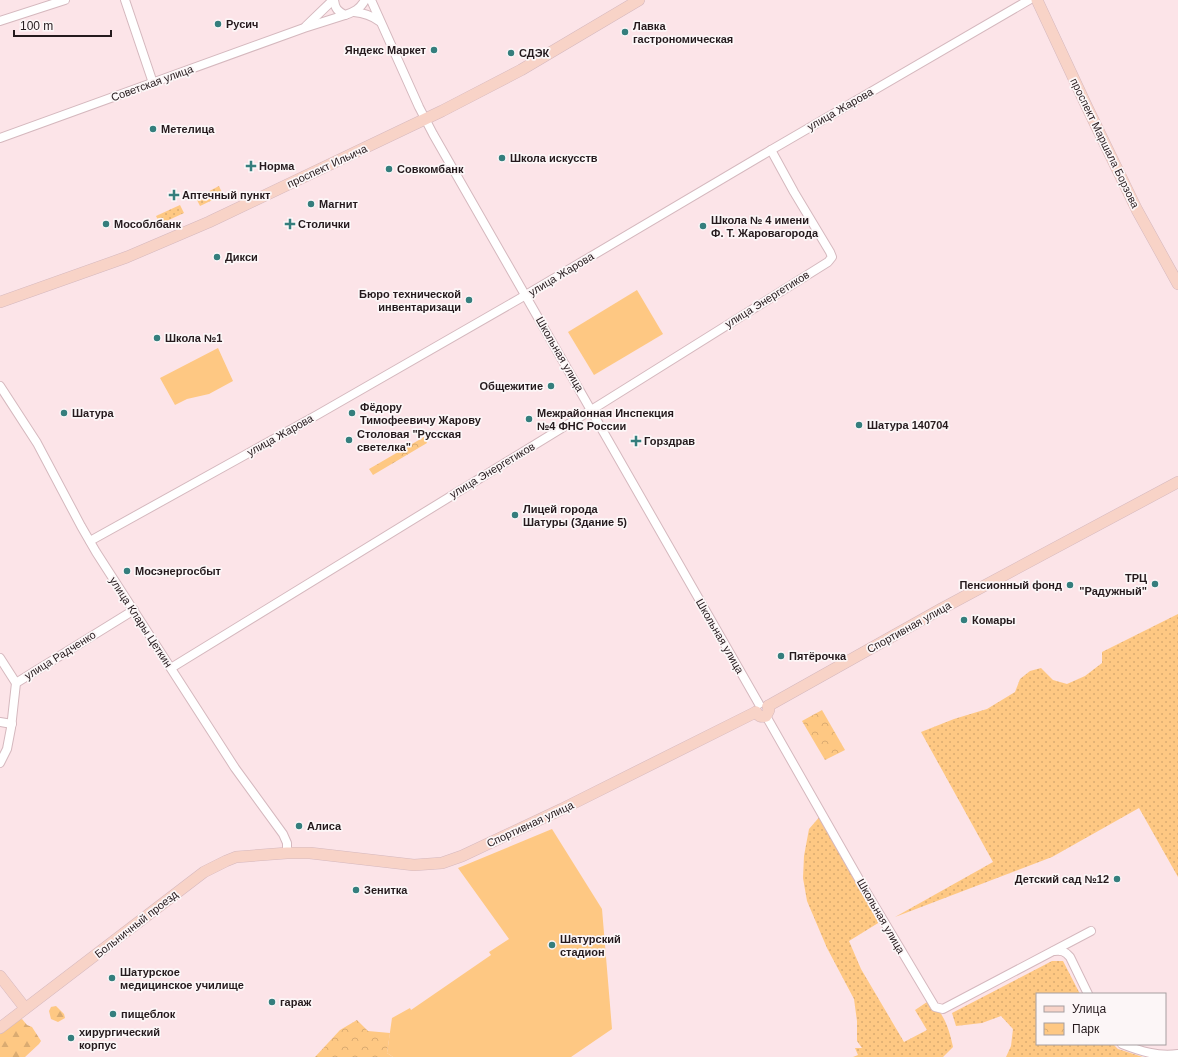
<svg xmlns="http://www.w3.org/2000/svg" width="1178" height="1057" font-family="Helvetica,sans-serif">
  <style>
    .grass { fill: url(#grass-dots) }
    .forest { fill: url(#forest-firs) }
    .park { fill: url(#park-crowns) }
    .pitch { fill: #fec883 }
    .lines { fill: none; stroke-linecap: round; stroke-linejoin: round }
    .street-casing { stroke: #d5b8be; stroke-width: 10 }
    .secondary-casing { stroke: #d5b8be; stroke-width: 12 }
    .street { stroke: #fff; stroke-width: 8 }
    .secondary { stroke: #f8d3c7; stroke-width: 11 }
    .poi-dot { fill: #357e7d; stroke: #fcf6f7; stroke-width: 1.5 }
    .labels { text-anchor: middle; stroke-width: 3.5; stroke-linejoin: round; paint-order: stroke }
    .poi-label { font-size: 11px; font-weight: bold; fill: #251a1d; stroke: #fcf6f7; text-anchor: start }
    .street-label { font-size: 11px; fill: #251a1d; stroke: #fcf6f7 }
  </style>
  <defs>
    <pattern id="grass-dots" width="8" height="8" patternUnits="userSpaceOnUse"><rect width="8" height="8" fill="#fec883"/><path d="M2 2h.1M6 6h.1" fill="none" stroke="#daab71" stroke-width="1.8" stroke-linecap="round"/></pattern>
    <pattern id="forest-firs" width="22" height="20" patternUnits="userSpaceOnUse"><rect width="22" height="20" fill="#fec883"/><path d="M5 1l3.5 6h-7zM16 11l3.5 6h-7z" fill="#daab71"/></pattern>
    <pattern id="park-crowns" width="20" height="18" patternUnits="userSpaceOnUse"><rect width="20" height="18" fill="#fec883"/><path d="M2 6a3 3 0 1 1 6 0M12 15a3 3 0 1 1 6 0" fill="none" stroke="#daab71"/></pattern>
  </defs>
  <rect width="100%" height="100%" fill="#fce4e8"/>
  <!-- grass -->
  <g class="grass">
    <polygon points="219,186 223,195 200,206 196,198"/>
    <polygon points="180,205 184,213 160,224 156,216"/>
    <polygon points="1178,614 1178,877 1139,808 1052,857 895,917 993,862 921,732 954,719 987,709 1015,692 1020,679 1030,671 1041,668 1053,680 1067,684 1085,676 1102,663 1102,652"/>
    <path d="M822,814l61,106 -34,21 12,28 43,73 23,-12 -12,-20 15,-10c14,14 19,28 23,47l-10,10h-90l5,-2 -3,-7h7l-5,-7v-20l-3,-22 -27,-51 -20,-47 -4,-23 1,-22 5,-27z"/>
    <polygon points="1052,961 1063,961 1080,994 1037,994 1037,1044 1113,1044 1118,1049 1143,1057 1006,1057 1011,1046 1013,1029 1001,1016 982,1023 956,1026 952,1013"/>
  </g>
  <!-- forest -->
  <g class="forest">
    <polygon points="56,1006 64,1014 65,1018 58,1022 51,1019 49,1011 51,1007"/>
    <polygon points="22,1019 27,1025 32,1027 41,1041 39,1044 25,1057 0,1057 0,1034 18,1020"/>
  </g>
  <!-- park -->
  <g class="park">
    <polygon points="424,437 427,443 373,475 369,469"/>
    <polygon points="822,710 845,750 825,760 802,721"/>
    <polygon points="357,1020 368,1031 390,1033 387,1053 393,1057 315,1057 340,1030"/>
  </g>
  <!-- pitch -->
  <g class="pitch">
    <polygon points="637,290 663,334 594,375 568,332"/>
    <polygon points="218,348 233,381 209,394 187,399 175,405 160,378"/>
    <polygon points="552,829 602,909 612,1029 571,1057 393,1057 387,1053 392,1018 410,1008 411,1010 491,955 489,952 509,939 458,868"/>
  </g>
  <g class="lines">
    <!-- street casing -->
    <g class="street-casing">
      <g id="street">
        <polyline points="125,0 153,83"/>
        <path d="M334,0c1,8 3,11 11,15 9,-3 15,-6 20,-15"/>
        <polyline points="371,0 419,107 433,134 759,704"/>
        <path d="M354,12c10,1 17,3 25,9"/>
        <polyline points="0,21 65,0"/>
        <polyline points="306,26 333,0"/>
        <polyline points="0,138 304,28 345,15"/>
        <polyline points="0,386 37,443 81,526 96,552 235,768 283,834 287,843 287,853"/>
        <polyline points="90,541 317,415 519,299 771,150 1029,0"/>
        <polyline points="0,658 16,683"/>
        <polyline points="171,668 601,404 828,262 832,257 830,252 794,192 771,150"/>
        <polyline points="766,716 864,888 935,1007 943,1009 1091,931"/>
        <polyline points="0,722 12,724"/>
        <polyline points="0,763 7,749 11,728 16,683 134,610"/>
        <path d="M1054,951c7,-1 11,0 16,6l18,37"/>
        <path d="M1122,1044c18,7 36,13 56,10"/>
      </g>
    </g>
    <!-- secondary casing -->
    <g class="secondary-casing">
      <g id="secondary">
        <polyline points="1037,0 1087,107 1137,210 1178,284"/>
        <polyline points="0,302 127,257 209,222 442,111 521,70 639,0"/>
        <polyline points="768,706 941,609 1178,482"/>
        <path d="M756,712c3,5 5,5 10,4l3,-6 -1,-4"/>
        <polyline points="0,976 25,1008"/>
        <polyline points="0,1028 204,872 226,861 236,857 287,853 310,853 414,865 442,863 462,856 562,809 756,712"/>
      </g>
    </g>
    <!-- street -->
    <use href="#street" class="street"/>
    <!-- secondary -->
    <use href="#secondary" class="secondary"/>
  </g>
  <!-- markers -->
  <g class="poi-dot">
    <circle cx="218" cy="24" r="4"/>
    <circle cx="625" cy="32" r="4"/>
    <circle cx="434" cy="50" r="4"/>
    <circle cx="511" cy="53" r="4"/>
    <circle cx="153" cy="129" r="4"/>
    <circle cx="502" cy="158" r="4"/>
    <path d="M249 160h4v4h4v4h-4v4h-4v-4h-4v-4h4z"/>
    <circle cx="389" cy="169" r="4"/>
    <path d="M172 189h4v4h4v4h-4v4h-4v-4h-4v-4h4z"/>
    <circle cx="311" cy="204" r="4"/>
    <circle cx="106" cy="224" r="4"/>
    <path d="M288 218h4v4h4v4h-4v4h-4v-4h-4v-4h4z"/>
    <circle cx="703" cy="226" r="4"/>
    <circle cx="217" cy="257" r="4"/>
    <circle cx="469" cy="300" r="4"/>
    <circle cx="157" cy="338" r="4"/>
    <circle cx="551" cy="386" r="4"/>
    <circle cx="64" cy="413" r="4"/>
    <circle cx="352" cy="413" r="4"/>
    <circle cx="529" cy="419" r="4"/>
    <circle cx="859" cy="425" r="4"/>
    <circle cx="349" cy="440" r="4"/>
    <path d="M634 435h4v4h4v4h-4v4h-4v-4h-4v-4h4z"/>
    <circle cx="515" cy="515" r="4"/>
    <circle cx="127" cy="571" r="4"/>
    <circle cx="1155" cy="584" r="4"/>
    <circle cx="1070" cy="585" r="4"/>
    <circle cx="964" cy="620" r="4"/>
    <circle cx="781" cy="656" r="4"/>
    <circle cx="299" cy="826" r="4"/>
    <circle cx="1117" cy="879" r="4"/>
    <circle cx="356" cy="890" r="4"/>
    <circle cx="552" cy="945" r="4"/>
    <circle cx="112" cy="978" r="4"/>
    <circle cx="272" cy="1002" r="4"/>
    <circle cx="113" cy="1014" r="4"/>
    <circle cx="71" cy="1038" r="4"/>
  </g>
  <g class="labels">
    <!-- poi labels -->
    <g class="poi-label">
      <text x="226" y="28">Русич</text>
      <text x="633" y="30">Лавка<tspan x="633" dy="13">гастрономическая</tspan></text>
      <text x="426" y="54" text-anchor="end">Яндекс Маркет</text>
      <text x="519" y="57">СДЭК</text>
      <text x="161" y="133">Метелица</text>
      <text x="510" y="162">Школа искусств</text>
      <text x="259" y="170">Норма</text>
      <text x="397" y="173">Совкомбанк</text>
      <text x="182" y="199">Аптечный пункт</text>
      <text x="319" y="208">Магнит</text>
      <text x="711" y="224">Школа № 4 имени<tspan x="711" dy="13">Ф. Т. Жаровагорода</tspan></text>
      <text x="114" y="228">Мособлбанк</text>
      <text x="298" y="228">Столички</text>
      <text x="225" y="261">Дикси</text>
      <text x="461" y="298" text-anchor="end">Бюро технической<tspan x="461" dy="13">инвентаризаци</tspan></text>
      <text x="165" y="342">Школа №1</text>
      <text x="543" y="390" text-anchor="end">Общежитие</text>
      <text x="360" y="411">Фёдору<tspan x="360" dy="13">Тимофеевичу Жарову</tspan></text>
      <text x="72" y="417">Шатура</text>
      <text x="537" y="417">Межрайонная Инспекция<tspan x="537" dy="13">№4 ФНС России</tspan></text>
      <text x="867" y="429">Шатура 140704</text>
      <text x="357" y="438">Столовая "Русская<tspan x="357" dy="13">светелка"</tspan></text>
      <text x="644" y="445">Горздрав</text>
      <text x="523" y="513">Лицей города<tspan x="523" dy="13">Шатуры (Здание 5)</tspan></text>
      <text x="135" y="575">Мосэнергосбыт</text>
      <text x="1147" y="582" text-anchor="end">ТРЦ<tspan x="1147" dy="13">"Радужный"</tspan></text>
      <text x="1062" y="589" text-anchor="end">Пенсионный фонд</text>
      <text x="972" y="624">Комары</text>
      <text x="789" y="660">Пятёрочка</text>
      <text x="307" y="830">Алиса</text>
      <text x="1109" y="883" text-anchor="end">Детский сад №12</text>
      <text x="364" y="894">Зенитка</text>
      <text x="560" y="943">Шатурский<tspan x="560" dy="13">стадион</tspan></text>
      <text x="120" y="976">Шатурское<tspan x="120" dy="13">медицинское училище</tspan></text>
      <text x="280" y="1006">гараж</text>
      <text x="121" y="1018">пищеблок</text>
      <text x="79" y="1036">хирургический<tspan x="79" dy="13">корпус</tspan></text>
    </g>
    <!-- street labels -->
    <g class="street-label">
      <text transform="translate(152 83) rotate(-20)" y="4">Советская улица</text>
      <text transform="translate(840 109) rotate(-30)" y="4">улица Жарова</text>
      <text transform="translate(1105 143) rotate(64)" y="4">проспект Маршала Борзова</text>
      <text transform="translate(327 166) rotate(-25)" y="4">проспект Ильича</text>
      <text transform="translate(561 274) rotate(-31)" y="4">улица Жарова</text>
      <text transform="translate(767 299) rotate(-32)" y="4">улица Энергетиков</text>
      <text transform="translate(560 354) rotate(60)" y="4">Школьная улица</text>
      <text transform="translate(280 435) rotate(-29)" y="4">улица Жарова</text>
      <text transform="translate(492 470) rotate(-31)" y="4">улица Энергетиков</text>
      <text transform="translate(141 622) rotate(57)" y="4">улица Клары Цеткин</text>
      <text transform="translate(909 627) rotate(-29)" y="4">Спортивная улица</text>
      <text transform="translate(720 636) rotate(60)" y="4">Школьная улица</text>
      <text transform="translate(60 655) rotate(-32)" y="4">улица Радченко</text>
      <text transform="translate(530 824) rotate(-25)" y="4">Спортивная улица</text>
      <text transform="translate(881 916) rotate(60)" y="4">Школьная улица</text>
      <text transform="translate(136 924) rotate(-38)" y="4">Больничный проезд</text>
    </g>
  </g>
  <!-- legend -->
  <rect x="1036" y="993" width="130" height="52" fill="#fcf6f7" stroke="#a69ea0"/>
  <rect x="1044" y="1006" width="20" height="6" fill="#f8d3c7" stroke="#a69ea0"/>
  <text x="1072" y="1013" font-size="12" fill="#251a1d">Улица</text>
  <rect x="1044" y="1023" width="20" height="12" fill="url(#park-crowns)" stroke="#a69ea0"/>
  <text x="1072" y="1033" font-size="12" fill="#251a1d">Парк</text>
  <!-- scale -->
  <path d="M14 30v6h97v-6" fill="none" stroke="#251a1d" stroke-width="2"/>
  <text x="20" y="30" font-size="12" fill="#251a1d" stroke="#fcf6f7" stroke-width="3" paint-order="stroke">100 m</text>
</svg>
